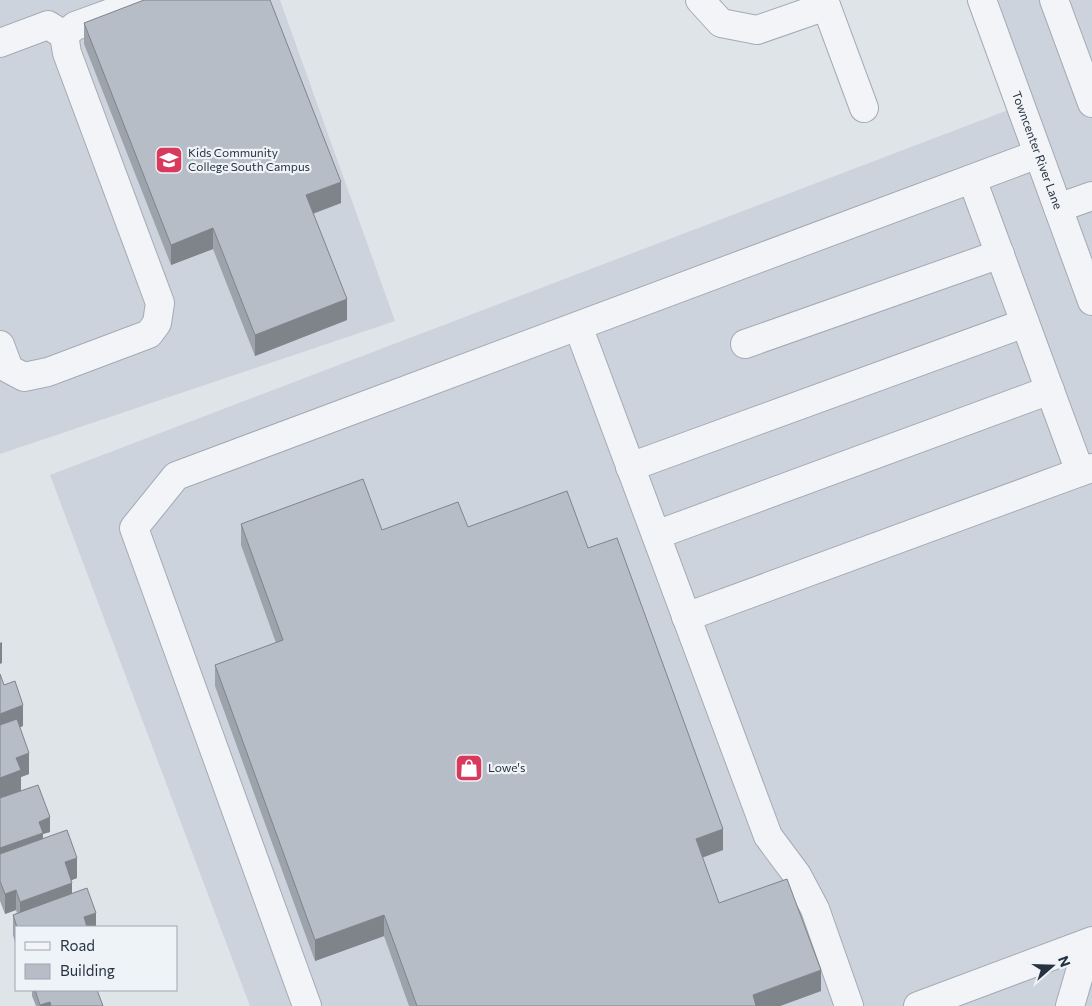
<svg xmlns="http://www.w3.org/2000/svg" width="1092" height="1006" font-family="Commissioner,sans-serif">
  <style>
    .built { fill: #cdd3dc }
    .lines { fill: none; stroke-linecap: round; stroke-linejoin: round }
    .minor-casing { stroke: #a4abb4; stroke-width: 30 }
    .minor { stroke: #f2f4f7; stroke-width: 28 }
    .wall { fill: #9da3ab }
    .shaded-wall { fill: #7f848b }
    .building { fill: #b6bdc7; stroke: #7f848b }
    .labels { text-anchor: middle; stroke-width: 4.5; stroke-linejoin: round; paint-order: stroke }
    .street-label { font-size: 12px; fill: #263242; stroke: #eef3f7 }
    .poi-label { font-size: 12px; fill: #263242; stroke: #eef3f7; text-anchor: start }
  </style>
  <rect width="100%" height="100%" fill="#dfe4e9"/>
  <!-- built -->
  <g class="built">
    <polygon points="0,0 280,0 395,321 0,454"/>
    <polygon points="998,0 1092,0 1092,1006 250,1006 50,475 1029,102"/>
  </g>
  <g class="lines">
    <!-- minor casing -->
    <g class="minor-casing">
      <g id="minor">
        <polyline points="700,0 721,23 757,30 826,6"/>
        <polyline points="824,0 864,108"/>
        <path id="s1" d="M982,0l110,301"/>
        <polyline points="1054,0 1092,103"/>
        <polyline points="0,43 48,25 64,35"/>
        <polyline points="972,179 1080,472 1092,468"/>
        <polyline points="1058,208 1092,196"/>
        <polyline points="578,326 768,836 797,875 815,909 849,1006"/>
        <polyline points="745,344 1000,254"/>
        <polyline points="0,345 9,369 24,377 48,372 149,334 157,323 160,303 67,53 64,35 75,26 146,0"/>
        <polyline points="630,467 1025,323"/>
        <polyline points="656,535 1050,390"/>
        <polyline points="686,617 1080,472"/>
        <polyline points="307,1006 134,528 176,476 1038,154"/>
        <polyline points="918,1006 1092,941"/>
        <polyline points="1070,1006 1084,958 1092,942"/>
      </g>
    </g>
    <!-- minor -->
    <use href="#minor" class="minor"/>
  </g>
  <!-- wall -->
  <g class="wall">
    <polygon points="84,23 341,203 313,214 347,320 255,356 213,249 171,265 84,44"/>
    <polygon points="241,524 382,530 468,527 588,548 723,850 702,857 719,903 821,991 780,1006 409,1006 384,936 315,961 215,686 215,665 276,643 241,545"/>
    <polygon points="0,674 4,685 23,726 20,727 29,774 21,777 21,791 50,832 43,834 43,838 77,878 71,880 72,894 96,927 16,927 16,946 13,935 13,915 17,913 16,910 5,914 0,901"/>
    <polygon points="32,990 97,990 103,1006 36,1006 32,996"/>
  </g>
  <!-- shaded-wall -->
  <g class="shaded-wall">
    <polygon points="341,182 341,203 306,216 306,195"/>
    <polygon points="213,228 213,249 171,265 171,245"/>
    <polygon points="347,299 347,320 255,356 255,335"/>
    <polygon points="2,642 2,663 0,664 0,643"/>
    <polygon points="23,705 23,726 0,735 0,714"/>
    <polygon points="29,753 29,774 21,777 21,791 0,799 0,778 16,758"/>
    <polygon points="50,817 50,832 43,834 43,848 0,862 0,848 39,822"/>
    <polygon points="723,829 723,850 696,860 696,839"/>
    <polygon points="77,858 77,878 65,883 65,862"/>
    <polygon points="72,883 72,904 20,923 20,902"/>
    <polygon points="16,890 16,910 5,914 5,894"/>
    <polygon points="96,913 96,927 84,927 84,917"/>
    <polygon points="384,915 384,936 315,961 315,940"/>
    <polygon points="821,970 821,991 780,1006 753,1006 753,995"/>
    <polygon points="50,1002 50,1006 40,1006 40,1005"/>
  </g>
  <!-- building -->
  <g class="building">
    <polygon points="144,0 270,0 341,182 306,195 347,299 255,335 213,228 171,245 84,23"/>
    <polygon points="363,479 382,530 458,502 468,527 567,491 588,548 617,538 723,829 696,839 719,903 787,879 821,970 753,995 756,1006 417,1006 384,915 315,940 215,665 283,640 241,524"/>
    <polygon points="0,674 4,685 15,681 23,705 0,714"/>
    <polygon points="17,719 29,753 16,758 21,770 0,778 0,725"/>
    <polygon points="38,785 50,817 39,822 43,833 0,848 0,798"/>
    <polygon points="67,830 77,858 65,862 72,883 20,902 16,890 5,894 0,881 0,854"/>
    <polygon points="87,888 96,913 84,917 87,927 17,927 13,915"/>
    <polygon points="35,990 97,990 103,1006 51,1006 50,1002 40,1005"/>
  </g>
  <!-- icons -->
  <defs>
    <g id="school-square" transform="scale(1.4375)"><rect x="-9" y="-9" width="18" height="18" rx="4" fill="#d9395d" stroke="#eef3f7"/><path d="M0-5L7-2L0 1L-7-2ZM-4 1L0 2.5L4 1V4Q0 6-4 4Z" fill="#fff"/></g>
    <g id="shop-square" transform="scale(1.4375)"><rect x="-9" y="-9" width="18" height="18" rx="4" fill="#d9395d" stroke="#eef3f7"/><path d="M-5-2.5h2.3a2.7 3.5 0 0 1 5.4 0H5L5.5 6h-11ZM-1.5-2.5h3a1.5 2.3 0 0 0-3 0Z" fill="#fff"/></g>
  </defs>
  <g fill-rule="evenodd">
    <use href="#school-square" x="169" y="160"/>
    <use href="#shop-square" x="469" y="768"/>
  </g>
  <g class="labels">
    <!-- street labels -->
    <g class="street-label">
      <text dy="4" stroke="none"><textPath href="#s1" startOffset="160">Towncenter River Lane</textPath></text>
    </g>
    <!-- poi labels -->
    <g class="poi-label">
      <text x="188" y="157">Kids Community<tspan x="188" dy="14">College South Campus</tspan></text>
      <text x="488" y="772">Lowe's</text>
    </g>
  </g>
  <!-- legend -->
  <rect x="15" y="926" width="162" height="65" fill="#eef3f7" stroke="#9ea6af"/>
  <rect x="25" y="942" width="25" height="8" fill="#f2f4f7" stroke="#9ea6af"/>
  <text x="60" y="951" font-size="15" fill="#263242">Road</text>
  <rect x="25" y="964" width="25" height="15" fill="#b6bdc7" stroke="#9ea6af"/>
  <text x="60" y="976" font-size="15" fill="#263242">Building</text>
  <!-- north arrow -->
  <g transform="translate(1052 966) rotate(70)" stroke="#eef3f7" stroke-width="4" paint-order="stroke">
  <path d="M0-4L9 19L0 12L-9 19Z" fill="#263242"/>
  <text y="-8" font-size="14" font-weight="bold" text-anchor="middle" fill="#263242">N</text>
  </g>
</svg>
